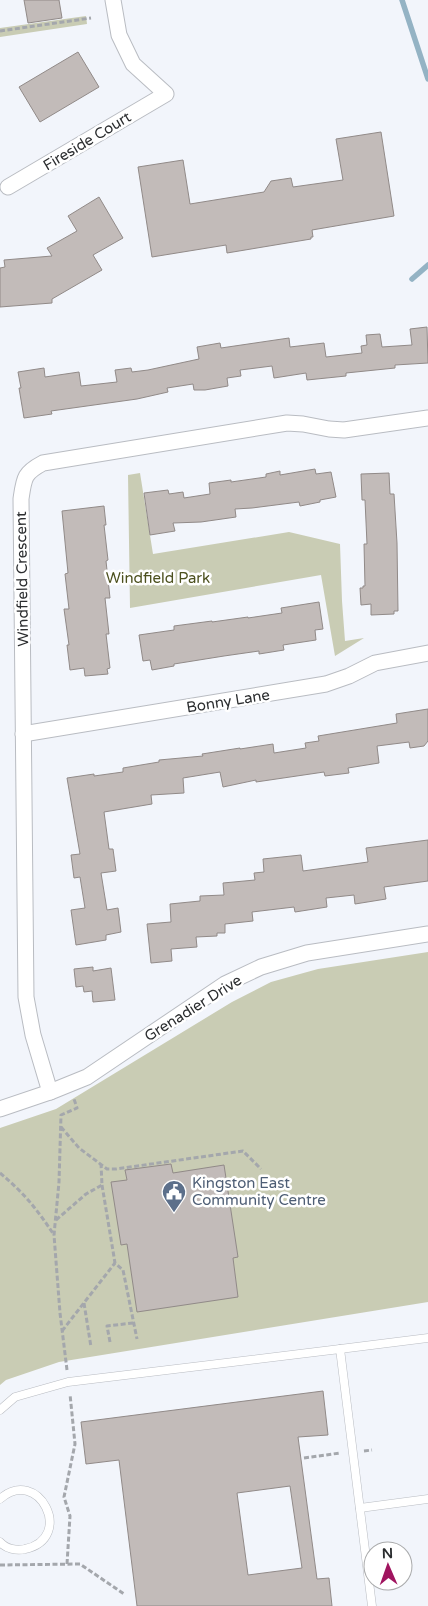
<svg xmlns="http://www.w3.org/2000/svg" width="428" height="1606" font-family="'Varela Round',sans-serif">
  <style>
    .green { fill: #c9ccb4 }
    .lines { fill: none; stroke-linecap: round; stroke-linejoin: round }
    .stream { stroke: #94b3c4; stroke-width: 5.5 }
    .building { fill: #c2bbb9; stroke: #918a88; fill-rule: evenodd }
    .lane-casing { stroke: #b9bcc2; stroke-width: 9 }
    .street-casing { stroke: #b9bcc2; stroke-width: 17 }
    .path { stroke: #a4a7ac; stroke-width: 3; stroke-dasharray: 5 2.5; stroke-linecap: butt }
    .lane { stroke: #fff; stroke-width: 8 }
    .street { stroke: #fff; stroke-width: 15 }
    .labels { text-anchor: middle; stroke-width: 5; stroke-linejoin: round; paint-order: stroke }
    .street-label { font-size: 15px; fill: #2b2d2f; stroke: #fff }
    .park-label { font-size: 15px; fill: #4c501e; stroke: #fff }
    .service-label { font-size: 15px; fill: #4e5e75; stroke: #fff; text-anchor: start }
  </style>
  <rect width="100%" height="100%" fill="#f2f5fb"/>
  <!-- green -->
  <g class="green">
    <polygon points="86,16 87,24 0,37 0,28"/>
    <polygon points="140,473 153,554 289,532 340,544 342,601 345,641 364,638 335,656 321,575 130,608 128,475"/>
    <polygon points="428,952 428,1302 59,1362 6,1380 0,1385 0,1128 56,1109 232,1002 271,982 318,969"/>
  </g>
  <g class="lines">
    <!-- stream -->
    <g class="stream">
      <polyline points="402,0 428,79"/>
      <polyline points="412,279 428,265"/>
    </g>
  </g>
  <!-- building -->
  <g class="building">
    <polygon points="24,0 59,0 62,18 28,23"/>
    <polygon points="78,52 99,87 40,122 19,87"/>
    <polygon points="381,132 394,216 312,230 313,237 311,237 311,239 227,253 226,245 152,257 138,167 183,160 190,204 264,192 271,181 291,178 293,187 343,180 336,139"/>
    <polygon points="99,197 123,238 93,255 102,270 52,299 52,303 0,307 0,268 5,267 4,260 52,256 47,248 77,231 68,216"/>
    <polygon points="427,327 428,363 395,365 395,368 346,373 346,376 307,380 306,373 274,378 272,366 240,370 241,376 227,378 228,386 205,390 194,390 193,384 167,388 168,392 137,399 51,411 52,414 24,418 19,388 21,388 18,372 44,368 45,377 79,372 81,386 117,382 115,370 131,368 132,372 148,370 199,359 197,347 220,343 221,348 289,338 290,347 324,343 326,357 362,353 361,346 367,345 366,335 380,334 382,347 412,345 410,329"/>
    <polygon points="315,469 316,474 331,472 336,497 320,500 320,502 300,506 299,502 252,508 235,509 236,517 201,522 173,523 175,531 150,535 144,493 168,490 169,494 183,492 184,498 210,494 209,483 231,480 231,482 266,477 266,474 280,471 280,475"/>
    <polygon points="389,473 390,494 394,494 397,543 398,611 394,611 394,614 371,615 371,604 361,605 360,588 363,588 363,586 365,586 364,544 367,544 365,500 362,500 361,474"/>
    <polygon points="104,506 106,525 104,525 108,560 106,561 110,598 105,598 109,634 106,634 110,668 107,669 108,674 85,676 84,668 70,670 67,645 69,645 64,609 69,609 65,574 68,573 62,511"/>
    <polygon points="319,602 323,629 315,630 316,640 283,645 284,650 259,654 259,651 224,656 174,664 174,666 152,670 150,660 143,661 139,635 174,630 174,626 212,621 212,622 248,617 248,618 282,613 281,608"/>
    <polygon points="428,709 428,741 424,746 410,748 409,742 377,746 379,763 348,768 349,773 325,776 324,772 256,782 256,780 223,787 220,772 183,778 184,793 151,795 152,804 104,812 109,849 113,849 116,871 101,873 107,910 118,908 121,932 106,935 106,940 76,945 71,910 85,908 80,877 74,878 71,855 80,854 67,778 94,774 94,776 123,772 123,768 159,762 159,760 203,756 202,754 240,748 240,749 273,744 274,753 306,748 305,743 319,741 318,736 397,723 396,714"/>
    <polygon points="428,840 428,881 384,887 386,899 355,904 354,895 326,898 327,907 295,912 294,907 252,912 253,921 225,924 225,933 217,933 217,936 196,937 197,947 171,949 172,961 151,963 147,924 171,922 170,904 200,901 200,896 224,895 223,883 255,880 254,873 264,872 263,859 301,855 303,871 368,862 366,848"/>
    <polygon points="93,967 93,971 111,968 115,1000 93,1002 92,991 84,992 83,986 76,987 74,969"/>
    <polygon points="171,1164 173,1173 224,1165 238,1257 233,1258 238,1297 137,1312 127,1244 121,1245 111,1182 127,1180 125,1170"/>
    <path d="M323,1391l5,44 -30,2 19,142 12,-1 3,28h-195l-18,-146 -33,4 -5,-42zM290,1486l12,82 -54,7 -11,-82z"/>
  </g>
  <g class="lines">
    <!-- lane casing -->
    <g class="lane-casing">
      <g id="lane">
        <polyline points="340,1349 428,1338"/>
        <polyline points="0,1410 15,1397 68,1382 340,1349 372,1606"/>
        <path d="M0,1499c38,-34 76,39 25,50 -8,2 -19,0 -25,-7"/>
        <polyline points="360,1508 428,1499"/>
      </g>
    </g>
    <!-- street casing -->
    <g class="street-casing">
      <g id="street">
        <polyline points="8,187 166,94 133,64 119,35 113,0"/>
        <polyline points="23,734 326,684 349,676 375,663 428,653"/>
        <path d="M50,1092l-17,-57 -7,-38 -5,-498c3,-21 3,-26 22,-36l244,-40 16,1 26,5 15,1 84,-12"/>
        <polyline points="0,1109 50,1092 87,1077 225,984 261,967 307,953 428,934"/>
      </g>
    </g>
    <!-- path -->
    <g class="path">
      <polyline points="0,31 91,18"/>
      <polyline points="61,1127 79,1148 107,1169 116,1169 243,1151 261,1169"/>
      <path d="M0,1173c24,20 37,36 54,62"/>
      <polyline points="102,1185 115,1263 123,1270 137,1339"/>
      <polyline points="56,1220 86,1194 102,1185 101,1164"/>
      <polyline points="84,1303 91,1347"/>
      <polyline points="62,1331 115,1263"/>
      <polyline points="110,1342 107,1326 133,1323"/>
      <polyline points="67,1370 60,1313 54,1235 59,1182 61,1115 77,1108 74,1099"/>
      <polyline points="364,1451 372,1450"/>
      <polyline points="304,1458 340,1453"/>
      <polyline points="67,1564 70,1516 64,1497 75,1444 70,1394"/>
      <polyline points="0,1565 80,1564 124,1594"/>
    </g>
    <!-- lane -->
    <use href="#lane" class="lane"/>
    <!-- street -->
    <use href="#street" class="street"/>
  </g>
  <!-- icons -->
  <defs>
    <g id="civic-pin" transform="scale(1.25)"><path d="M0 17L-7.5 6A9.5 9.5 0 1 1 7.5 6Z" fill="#5c6f8a" stroke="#fff"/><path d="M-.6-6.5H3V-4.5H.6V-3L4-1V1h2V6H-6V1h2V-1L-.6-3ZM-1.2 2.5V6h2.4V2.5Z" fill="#fff"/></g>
  </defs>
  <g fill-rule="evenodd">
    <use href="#civic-pin" x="174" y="1192"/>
  </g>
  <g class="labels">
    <!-- street labels -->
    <g class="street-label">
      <text transform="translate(87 141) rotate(-31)" y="5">Fireside Court</text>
      <text transform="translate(22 579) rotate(-91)" y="5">Windfield Crescent</text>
      <text transform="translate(228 701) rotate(-9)" y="5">Bonny Lane</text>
      <text transform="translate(193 1008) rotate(-32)" y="5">Grenadier Drive</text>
    </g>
    <!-- park labels -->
    <g class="park-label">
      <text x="158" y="583">Windfield Park</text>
    </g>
    <!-- service labels -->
    <g class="service-label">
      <text x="192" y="1188">Kingston East<tspan x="192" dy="17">Community Centre</tspan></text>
    </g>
  </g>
  <!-- north arrow -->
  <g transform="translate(388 1566) rotate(358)"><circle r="24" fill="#ffffff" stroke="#aaabac"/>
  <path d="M0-4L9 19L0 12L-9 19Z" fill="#a0145f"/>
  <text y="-8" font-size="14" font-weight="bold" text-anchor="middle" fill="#2b2d2f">N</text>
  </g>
</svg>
